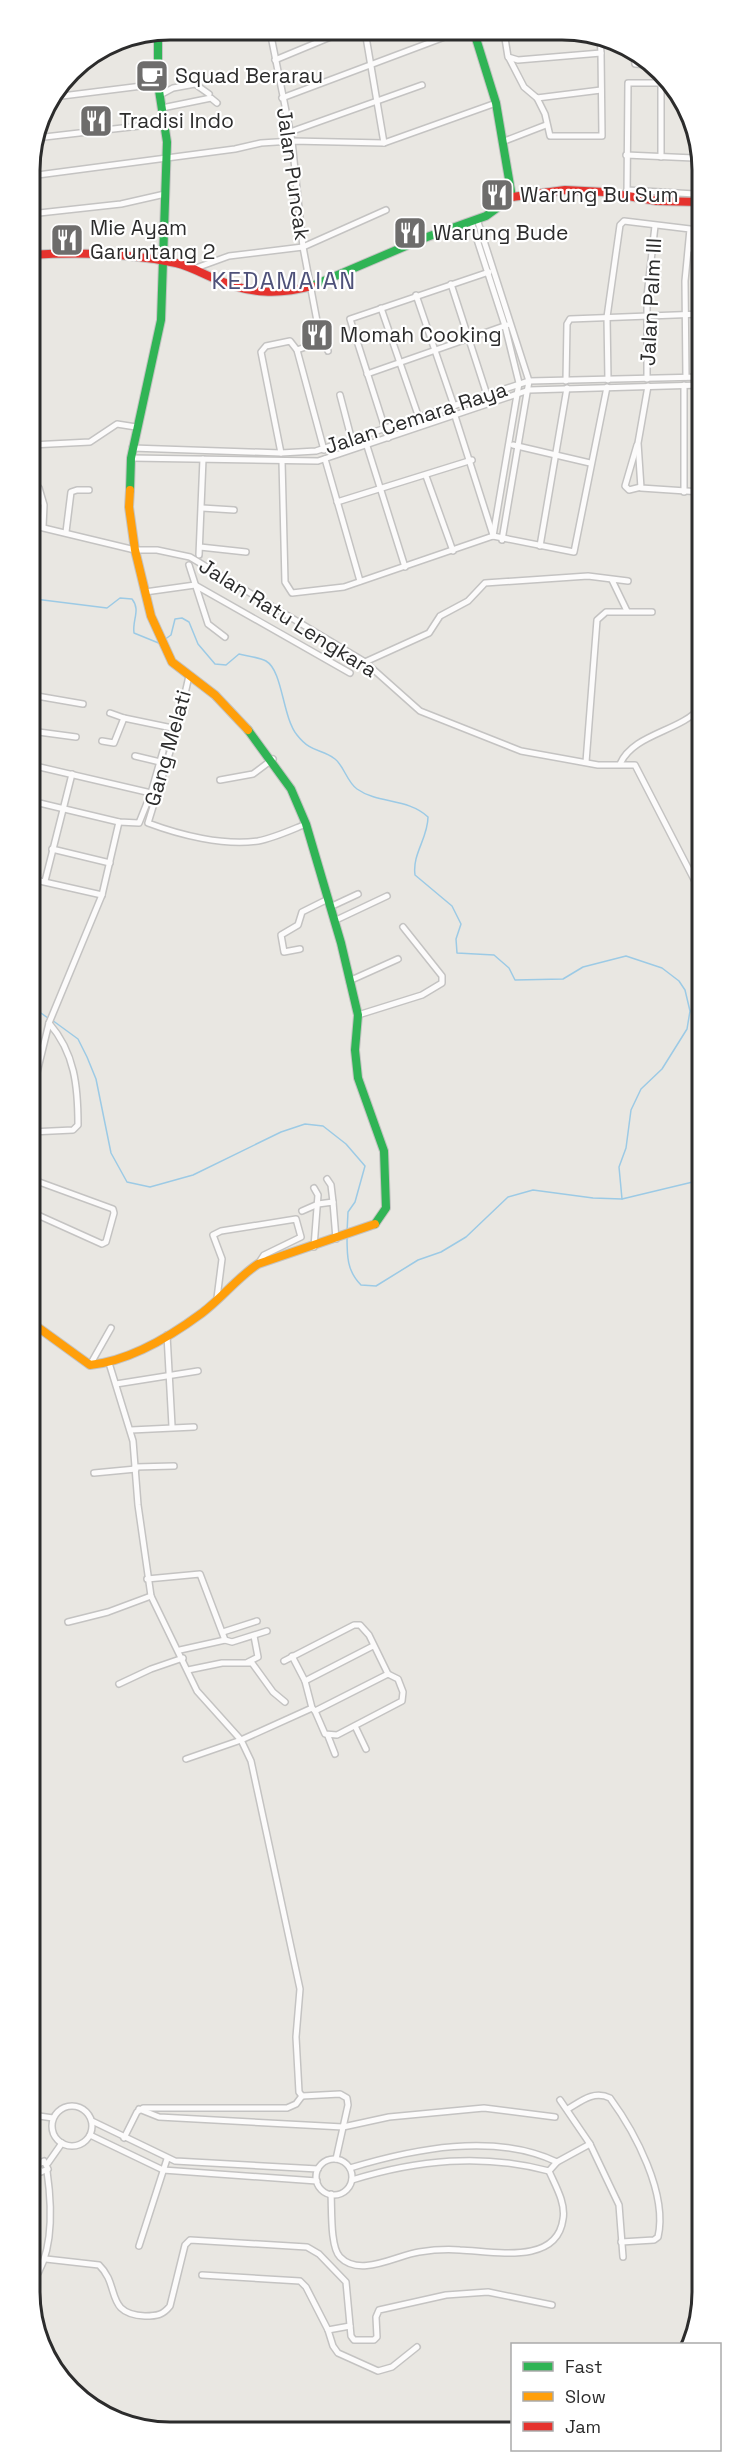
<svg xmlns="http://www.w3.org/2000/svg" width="733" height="2463" font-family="'Space Grotesk',sans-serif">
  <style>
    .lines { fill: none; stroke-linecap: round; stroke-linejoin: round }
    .stream { stroke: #9ccae5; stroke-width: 1.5 }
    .street-casing { stroke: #c4c3c2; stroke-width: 8 }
    .fast-casing { stroke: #c4c3c2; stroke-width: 10 }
    .slow-casing { stroke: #c4c3c2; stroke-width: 10 }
    .jam-casing { stroke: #c4c3c2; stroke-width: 10 }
    .street { stroke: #fcfbfb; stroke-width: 5 }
    .fast { stroke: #30b455; stroke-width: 8 }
    .slow { stroke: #ff9f0a; stroke-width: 8 }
    .jam { stroke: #e5322d; stroke-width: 8 }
    .labels { text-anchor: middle; stroke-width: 4.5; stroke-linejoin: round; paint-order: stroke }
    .poi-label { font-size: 21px; fill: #2c2c2c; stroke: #fff; text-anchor: start }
    .street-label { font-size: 21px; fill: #2c2c2c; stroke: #fff }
    .quarter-label { font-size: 24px; letter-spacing: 1.5px; fill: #4f527a; stroke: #fff }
    .rim { fill: none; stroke: #2c2c2c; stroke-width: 3 }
  </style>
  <rect width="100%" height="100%" fill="#e9e7e2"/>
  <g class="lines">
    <!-- stream -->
    <g class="stream">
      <path d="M31,612l4,-13 72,9 13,-10 12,1c9,11 0,21 2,34l27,11"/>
      <path d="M164,640l7,-5 4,-16 7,-1 7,4 9,22 17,20 11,1 13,-11c8,2 19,3 27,7 17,10 16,55 31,74 15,19 24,13 38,24 9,7 12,23 22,30 21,15 51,9 71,28 0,21 -16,37 -13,58l37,31 9,18 -5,15 1,14 37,2 15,13 6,12 48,-1 20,-12 43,-11 36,12 17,13 6,9 5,21 -3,18 -25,40 -21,20 -10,21 -5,38 -7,19 3,32"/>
      <polyline points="31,1006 48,1018"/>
      <polyline points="52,1020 78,1039 87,1057 96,1079 111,1153 127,1182 150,1187 193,1175 281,1132 305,1124 323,1126 346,1144 365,1166 355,1202 348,1212 347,1232"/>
      <path d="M347,1237c0,19 0,34 14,48l15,1 42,-26 23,-8 25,-15 42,-40 25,-7 60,8 29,1 79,-19"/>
    </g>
    <!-- street casing -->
    <g class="street-casing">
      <g id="street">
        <polyline points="270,31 292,141 303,247 317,321 328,351"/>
        <polyline points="365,31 384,143"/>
        <polyline points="504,32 508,57 518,60 601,53 600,38"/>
        <polyline points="634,56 635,64 650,65"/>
        <polyline points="509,58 524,87 537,98 601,90"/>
        <polyline points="275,60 345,31"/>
        <polyline points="661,83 661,157"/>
        <polyline points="160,95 173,88 195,84 209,94"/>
        <polyline points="54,97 158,84"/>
        <polyline points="282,98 458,32"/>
        <polyline points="537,98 545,114 550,136 602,136 601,53"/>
        <polyline points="162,108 211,98 217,103"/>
        <polyline points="290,132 422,85"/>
        <polyline points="36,138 165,123"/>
        <polyline points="502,142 546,125"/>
        <polyline points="626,155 694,158"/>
        <polyline points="30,176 235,149 261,143 292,141 384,143 496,103"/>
        <polyline points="627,190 695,194 695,133"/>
        <polyline points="627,195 628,83 668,83"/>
        <polyline points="30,214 121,204 165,194"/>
        <polyline points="477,219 529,381 502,540"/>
        <polyline points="471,221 505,326 519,383 493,536"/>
        <polyline points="689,249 700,249"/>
        <polyline points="196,268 229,256 303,247 386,210"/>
        <polyline points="451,284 487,395"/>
        <polyline points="416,295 454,406"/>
        <polyline points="381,308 419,418"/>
        <polyline points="297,350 311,345"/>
        <polyline points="367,374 507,325"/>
        <polyline points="647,379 647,296 655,226"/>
        <polyline points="608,380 607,317 620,225 624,221 690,229 685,281 686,377"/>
        <polyline points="566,381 567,324 570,319 701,314"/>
        <polyline points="684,385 684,492"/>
        <polyline points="648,386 638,443 641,488 701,492"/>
        <polyline points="340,395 352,441"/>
        <polyline points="455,416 493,535"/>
        <polyline points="388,438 350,319 489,272"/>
        <polyline points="31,445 90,442 117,424 136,427"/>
        <polyline points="513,445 590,463"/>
        <polyline points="637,445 625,486 629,490 641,487"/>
        <polyline points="367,446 405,567"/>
        <polyline points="132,448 281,453 316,451 529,381 701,377"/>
        <polyline points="281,453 261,352 266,346 290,341 297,350 324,450"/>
        <polyline points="131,458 318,461 529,390 701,385"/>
        <polyline points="325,459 360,581"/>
        <polyline points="282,461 285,582 292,593 344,587 493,536"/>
        <polyline points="426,476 453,551"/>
        <polyline points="39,488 44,505 43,527"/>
        <polyline points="337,502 472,460"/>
        <polyline points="202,508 234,510"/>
        <polyline points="31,525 135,550 157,550 190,557 365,662 420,711 521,751 598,765 635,765 701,893"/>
        <polyline points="66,532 71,492 77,490 89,490"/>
        <polyline points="493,536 574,552 607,387"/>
        <polyline points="540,546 567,388"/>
        <polyline points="200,547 246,552"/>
        <polyline points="199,555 203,459"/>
        <polyline points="189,565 208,624 225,637"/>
        <polyline points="612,580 627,611"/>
        <polyline points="145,592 195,585 350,673"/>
        <polyline points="365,662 429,633 440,616 468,601 485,583 588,576 628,581"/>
        <path d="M189,676l-12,53 -29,94c32,12 75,23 110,18 16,-3 33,-11 48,-17"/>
        <polyline points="31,695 83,704"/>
        <polyline points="110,713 124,718"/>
        <polyline points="31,731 76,737"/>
        <polyline points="102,741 114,743 124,718 177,729"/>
        <polyline points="135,756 160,762"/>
        <polyline points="586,762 597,620 606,612 652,612"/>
        <path d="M620,764c14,-31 60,-32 81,-57"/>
        <polyline points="31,765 151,793"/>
        <polyline points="220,780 253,774 273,759"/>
        <polyline points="31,801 119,822 139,823 151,793 163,751"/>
        <polyline points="52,849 110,863"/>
        <polyline points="31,879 102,895"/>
        <polyline points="45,881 72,774"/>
        <polyline points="330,907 358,894"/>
        <polyline points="334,921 387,896"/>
        <polyline points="300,949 284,952 281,935 298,925 302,912 328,899"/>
        <polyline points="349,981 398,959"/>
        <polyline points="358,1015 422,995 442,983 442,976 403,927"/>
        <polyline points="37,1131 33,1089 49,1023 102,895 119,822"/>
        <path d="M31,1132l42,-2 5,-5c0,-38 -3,-72 -29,-102"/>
        <polyline points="31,1179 113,1209 114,1213 106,1242 102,1244 31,1212"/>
        <polyline points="327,1179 331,1185 333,1202"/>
        <polyline points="302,1211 318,1204 333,1202 336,1239"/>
        <polyline points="314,1247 318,1195 314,1188"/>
        <polyline points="217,1298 222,1259 213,1235 221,1231 296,1219 301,1237 264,1255 258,1264"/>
        <polyline points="167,1335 172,1426"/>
        <polyline points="109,1363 133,1441 138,1505 151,1596 197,1691 241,1740 251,1761 300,1989 296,2037 299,2092 302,2096"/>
        <polyline points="90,1365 111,1328"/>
        <polyline points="116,1384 198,1371"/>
        <polyline points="131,1430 194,1427"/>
        <polyline points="135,1467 174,1466"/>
        <polyline points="94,1473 136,1469"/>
        <polyline points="147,1579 200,1574 225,1640 232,1642 267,1631"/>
        <polyline points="68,1622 108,1612 151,1596"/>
        <polyline points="223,1632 257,1621"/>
        <polyline points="180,1650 225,1640"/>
        <polyline points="292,1656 305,1681 312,1708"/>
        <polyline points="248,1662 258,1657 254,1636"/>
        <polyline points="188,1670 222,1663 252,1663 273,1692 285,1702"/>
        <polyline points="305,1681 373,1646"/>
        <polyline points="119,1684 151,1669 183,1658"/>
        <polyline points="315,1711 325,1734 337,1735 402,1701 403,1692 398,1679 388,1674"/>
        <polyline points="355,1726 366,1749"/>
        <polyline points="328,1736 335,1754"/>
        <polyline points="186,1759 241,1740 312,1708 315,1711 388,1674 369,1635 360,1625 354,1625 284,1661"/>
        <polyline points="302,2096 340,2094 347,2098 348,2105 336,2159"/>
        <polyline points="560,2100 590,2144 619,2205 623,2257"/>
        <circle cx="72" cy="2126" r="20"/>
        <polyline points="139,2109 159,2117 343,2127 389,2117 484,2108 555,2117"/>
        <path d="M568,2109c13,-8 26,-19 42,-11 25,34 58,96 48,139l-4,3 -33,2"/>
        <polyline points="32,2115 53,2118"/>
        <polyline points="92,2121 175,2161 318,2169"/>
        <polyline points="90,2135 163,2170 317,2181"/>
        <polyline points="124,2138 137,2112 143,2108 287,2108 296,2104 302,2096"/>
        <circle cx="334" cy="2177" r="18"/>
        <polyline points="32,2162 37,2165 41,2172 48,2169 44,2161 37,2165"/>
        <polyline points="48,2163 62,2143"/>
        <path d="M350,2168c63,-19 144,-36 207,-6"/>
        <polyline points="549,2171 557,2162 590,2144"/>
        <path d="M352,2180c65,-20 130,-27 197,-9"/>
        <path d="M331,2194c1,15 -1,53 9,63 20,21 57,-2 79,-5 13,-2 28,-3 41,-2 32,1 97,16 103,-31 3,-16 -8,-34 -14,-48"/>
        <polyline points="139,2246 167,2159"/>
        <path d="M46,2259l53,6c22,21 5,49 46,51 12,0 18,-1 25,-10l15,-61 5,-5 117,7 12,7 27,28 5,54 3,4h20l3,-3 -1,-20 3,-7 67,-15 42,-3 64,13"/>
        <polyline points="202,2275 300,2281 306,2287 328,2330 350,2326"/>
        <path d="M33,2281c21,-28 19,-75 14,-110"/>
        <polyline points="328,2330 333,2346 338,2353 378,2371 392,2367 417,2347"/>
      </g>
    </g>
    <!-- fast casing -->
    <g class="fast-casing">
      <g id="fast">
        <polyline points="474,32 496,103 512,197"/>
        <polyline points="312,286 427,237 486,216 512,197"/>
        <polyline points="130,490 131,458 161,320 167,142 158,84 158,33"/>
        <polyline points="248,730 291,789 306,824 341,943 358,1015 355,1050 358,1078 384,1151 386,1208 375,1224"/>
      </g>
    </g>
    <!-- slow casing -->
    <g class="slow-casing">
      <g id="slow">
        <polyline points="130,490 129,507 135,550 151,616 172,662 215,695 248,730"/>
        <path d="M32,1323l58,42c39,-4 81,-29 112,-52 20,-15 35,-35 56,-49l117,-40"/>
      </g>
    </g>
    <!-- jam casing -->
    <g class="jam-casing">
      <g id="jam">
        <polyline points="512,197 565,190 604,192 657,201 700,202"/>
        <path d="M30,255c49,-3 98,-2 146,8 16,4 27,11 42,17 32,14 61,15 94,6"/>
      </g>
    </g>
    <!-- street -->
    <use href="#street" class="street"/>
    <!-- fast -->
    <use href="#fast" class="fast"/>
    <!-- slow -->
    <use href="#slow" class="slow"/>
    <!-- jam -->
    <use href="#jam" class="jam"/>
  </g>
  <!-- icons -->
  <defs>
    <g id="cafe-square" transform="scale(1.725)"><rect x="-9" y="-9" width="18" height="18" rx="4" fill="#6e6d6c" stroke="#fff"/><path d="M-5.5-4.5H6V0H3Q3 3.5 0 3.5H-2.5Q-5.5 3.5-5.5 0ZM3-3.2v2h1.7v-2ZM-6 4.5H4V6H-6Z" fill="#fff"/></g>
    <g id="restaurant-square" transform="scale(1.725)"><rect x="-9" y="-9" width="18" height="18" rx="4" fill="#6e6d6c" stroke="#fff"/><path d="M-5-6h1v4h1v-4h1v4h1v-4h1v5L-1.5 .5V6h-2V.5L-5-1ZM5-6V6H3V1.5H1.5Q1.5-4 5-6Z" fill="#fff"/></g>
  </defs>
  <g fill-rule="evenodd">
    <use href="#cafe-square" x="152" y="76"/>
    <use href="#restaurant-square" x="96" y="121"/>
    <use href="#restaurant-square" x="497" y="195"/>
    <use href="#restaurant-square" x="410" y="233"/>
    <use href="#restaurant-square" x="67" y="240"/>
    <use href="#restaurant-square" x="317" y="335"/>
  </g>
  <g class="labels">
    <!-- poi labels -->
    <g class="poi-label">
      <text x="175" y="83">Squad Berarau</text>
      <text x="119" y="128">Tradisi Indo</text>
      <text x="520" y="202">Warung Bu Sum</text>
      <text x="90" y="235">Mie Ayam<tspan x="90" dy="24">Garuntang 2</tspan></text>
      <text x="433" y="240">Warung Bude</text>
      <text x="340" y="342">Momah Cooking</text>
    </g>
    <!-- street labels -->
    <g class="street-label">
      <text transform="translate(293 174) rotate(82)" y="7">Jalan Puncak</text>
      <text transform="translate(651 302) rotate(-87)" y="7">Jalan Palm III</text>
      <text transform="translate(416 418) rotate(-18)" y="7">Jalan Cemara Raya</text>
      <text transform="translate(288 618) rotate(32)" y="7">Jalan Ratu Lengkara</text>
      <text transform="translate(168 748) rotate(-74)" y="7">Gang Melati</text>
    </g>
    <!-- quarter labels -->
    <g class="quarter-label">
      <text x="284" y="289">KEDAMAIAN</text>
    </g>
  </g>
  <!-- crop -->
  <path d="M0 0H733V2463H0ZM170 40H562A130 130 0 0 1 692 170V2292A130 130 0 0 1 562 2422H170A130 130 0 0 1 40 2292V170A130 130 0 0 1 170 40Z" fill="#fff" fill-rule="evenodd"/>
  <path class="rim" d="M170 40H562A130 130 0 0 1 692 170V2292A130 130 0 0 1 562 2422H170A130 130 0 0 1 40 2292V170A130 130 0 0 1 170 40Z"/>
  <!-- legend -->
  <rect x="511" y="2343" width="210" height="108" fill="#ffffff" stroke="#ababab" stroke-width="1.5"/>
  <rect x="523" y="2362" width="30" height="9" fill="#30b455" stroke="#ababab" stroke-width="1.5"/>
  <text x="565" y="2373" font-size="18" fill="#2c2c2c">Fast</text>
  <rect x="523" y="2392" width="30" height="9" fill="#ff9f0a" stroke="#ababab" stroke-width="1.5"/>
  <text x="565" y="2403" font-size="18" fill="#2c2c2c">Slow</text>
  <rect x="523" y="2422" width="30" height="9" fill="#e5322d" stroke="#ababab" stroke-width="1.5"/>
  <text x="565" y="2433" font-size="18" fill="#2c2c2c">Jam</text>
</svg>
